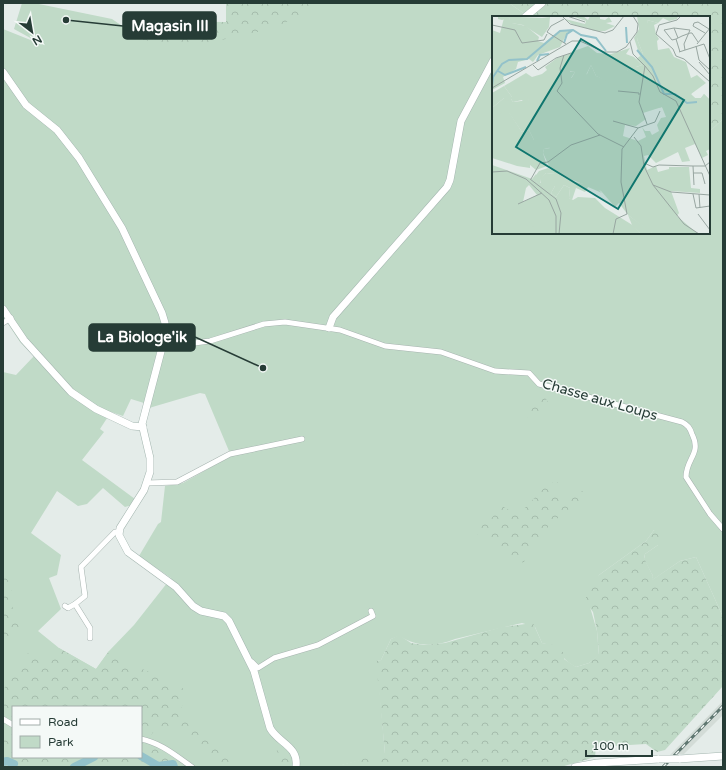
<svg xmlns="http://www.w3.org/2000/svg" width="726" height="770" font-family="'Varela Round',sans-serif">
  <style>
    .built { fill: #d3dcd7 }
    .green { fill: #c0dac7; fill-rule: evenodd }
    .forest { fill: url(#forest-crowns) }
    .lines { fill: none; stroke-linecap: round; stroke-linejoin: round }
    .river { stroke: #93c2ca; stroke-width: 8 }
    .street-casing { stroke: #a7b4b0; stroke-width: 6 }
    .secondary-casing { stroke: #a4b6b0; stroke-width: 8 }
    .street { stroke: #fff; stroke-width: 5 }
    .secondary { stroke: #fff; stroke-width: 7 }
    .rail-casing { stroke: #607771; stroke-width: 3 }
    .rail { stroke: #f4f9f7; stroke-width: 1.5; stroke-dasharray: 4.5; stroke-linecap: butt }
    .secondary-bridge-casing { stroke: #a4b6b0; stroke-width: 8; stroke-linecap: butt }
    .secondary-bridge { stroke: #fff; stroke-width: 7 }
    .labels { text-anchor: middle; stroke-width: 3; stroke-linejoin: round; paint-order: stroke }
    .street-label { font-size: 14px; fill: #263c36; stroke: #f4f9f7 }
    .inset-river { fill: none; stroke: #93c2ca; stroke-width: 2 }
    .inset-road { fill: none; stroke: #98a6a1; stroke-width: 1 }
    .view { fill: #0f766e; fill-opacity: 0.15; stroke: #0f766e; stroke-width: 2 }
    .inset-edge { fill: none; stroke: #263c36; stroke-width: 2 }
    .leader { fill: none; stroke: #263c36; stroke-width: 1.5 }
    .callout-dot { fill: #263c36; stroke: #f4f9f7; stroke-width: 1.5 }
    .callout { fill: #263c36; stroke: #263c36; stroke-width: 1.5 }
    .callout-label { font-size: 15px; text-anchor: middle; font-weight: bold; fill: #fff }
  </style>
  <defs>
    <pattern id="forest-crowns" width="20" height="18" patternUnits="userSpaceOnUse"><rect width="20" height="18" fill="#c0dac7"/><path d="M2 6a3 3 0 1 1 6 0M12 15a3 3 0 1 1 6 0" fill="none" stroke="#a5bcac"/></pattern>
  </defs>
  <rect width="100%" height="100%" fill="#e4ece9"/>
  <!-- built -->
  <polygon class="built" points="723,701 723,715 684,754 670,755"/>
  <!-- green -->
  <path class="green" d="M22,3h12l78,16 31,21 178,-37h188l20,14h-36v216h216v-101l14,-13v498l-27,-60 -16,4 -29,20 2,-5 -9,-17 1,-5 13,-9 -4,-15 -8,11 -47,34 -9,32 7,24 2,24 -10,8 -13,4c-16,-8 -16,-20 -34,-24l-7,-16 -13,-4 -67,16c-20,8 -38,8 -56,-3l-8,3 -10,21 -4,1 8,93 -43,11v2h-339v-395l13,3 18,-19 -14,-14 -17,-26v-287l40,16 -29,-16zM200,393l5,1 24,57v6l-46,26 -18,3 -4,36 -3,2 -19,32 32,22 -37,47 -25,26 -13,18 -37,-21 -21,-17 23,-22 -12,-31 8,-3 4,-20 -30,-22 26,-42 21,15 9,-2 16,-16 22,19 7,-2 3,-6 -53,-39 22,-28 -4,-3 11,-17 12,4 8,-17 13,4 5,5zM13,707h128v50h-128z"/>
  <!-- forest -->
  <g class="forest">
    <polygon points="226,3 321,3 275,28 190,47 143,40 132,32 135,21 226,22"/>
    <polygon points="509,3 723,3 723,119 709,132 709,17 529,17"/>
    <polygon points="541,392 548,402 537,424 526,416"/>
    <polygon points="556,481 558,483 556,487 557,493 561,496 580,490 584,492 585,496 553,522 536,540 524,562 520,563 477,534 478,527 490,520 502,506 518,515 546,486"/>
    <polygon points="654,530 663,536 658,545 645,554 644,558 653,576 652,580 680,561 696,557 723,617 723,686 665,750 657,752 646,744 596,747 595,757 561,767 342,767 341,765 385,753 376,661 381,660 391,639 399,635 411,643 424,645 445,643 502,627 533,623 542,643 553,645 564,653 564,659 576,667 589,663 599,654 597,631 593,612 586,603 586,593 599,575 646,541"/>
    <polygon points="5,575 12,589 8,599 22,625 9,639 5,639 3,637 3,576"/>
    <path d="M59,648l37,21 13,-18 21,13 39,16 5,5 13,5 -8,26 37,24 -4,5 35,22h-32c-8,-18 -25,-34 -45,-38 -5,-1 -11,1 -16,2l-5,7 -8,-2v-29h-128v14l-10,-6v-25l25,-37 17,11z"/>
    <polygon points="3,724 13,730 13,757 141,757 141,743 150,745 186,767 3,767"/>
    <path d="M273,738c11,8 20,14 20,29h-25l10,-13z"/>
  </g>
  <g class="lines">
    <!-- river -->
    <g class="river">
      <polyline points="141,756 158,766 173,764 174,767"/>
      <polyline points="3,762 7,761 14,764 12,767"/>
      <polyline points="74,767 94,757"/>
    </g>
    <!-- street casing -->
    <g class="street-casing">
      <g id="street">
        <polyline points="3,323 11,318"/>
        <path d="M163,343l23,1 24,-3 54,-17 21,-2 55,8 45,16 56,6 54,19 34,2 10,11 143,38c6,3 8,6 10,12 10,20 -6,24 -6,43l24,37 13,15"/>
        <polyline points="147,483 177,482 230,454 302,439"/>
        <polyline points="65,606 68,608 75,604"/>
        <polyline points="90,638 90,628 75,604 85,596 81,567 115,532 118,532"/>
        <polyline points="252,662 258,668 274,658 318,645 373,616 371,611"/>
        <polyline points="3,719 13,725"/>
        <path d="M141,739c20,4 35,17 51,28"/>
      </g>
    </g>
    <!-- secondary casing -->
    <g class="secondary-casing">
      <g id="secondary">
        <polyline points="525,17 542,3"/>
        <path d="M3,72l23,33 31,25 22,28 43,70 40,85 3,10 -1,17 -22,84 8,34v14l-6,18 -24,38 -1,7 9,17 48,35 17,19 8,5 23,5 5,5 25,50 16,57c8,15 29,18 26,39"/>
        <polyline points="3,309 24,340 71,392 96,409 132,426 143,427"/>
        <polyline points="329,328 333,317 447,187 450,180 461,121 493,61"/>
        <polyline points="679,759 723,756"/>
        <polyline points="575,767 597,763 659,759"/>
      </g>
    </g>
    <!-- street -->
    <use href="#street" class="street"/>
    <!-- secondary -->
    <use href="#secondary" class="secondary"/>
    <!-- rail casing -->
    <g class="rail-casing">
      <polyline id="rail" points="663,767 723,706"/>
    </g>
    <!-- rail -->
    <use href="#rail" class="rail"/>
    <!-- secondary-bridge casing -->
    <g class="secondary-bridge-casing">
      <polyline id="secondary-bridge" points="659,759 679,759"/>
    </g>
    <!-- secondary-bridge -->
    <use href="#secondary-bridge" class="secondary-bridge"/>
  </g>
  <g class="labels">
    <!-- street labels -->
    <g class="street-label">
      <text transform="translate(600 399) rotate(16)" y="5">Chasse aux Loups</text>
    </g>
  </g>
  <!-- overview -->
  <g transform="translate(492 16)">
    <rect width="218" height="218" fill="#e4ece9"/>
    <path d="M12,2h5l3,5 14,3 13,11 -1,4 6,2 15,-12 14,-1 -6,3 -7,14 -22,8 -5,7 -4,-3 -11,3 -2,7 -13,8 2,6 -13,7v-60l8,3zM155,4l11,3 -4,2 2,9 3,5 -2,2 1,9 11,-2 5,9 12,5 5,16 6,-3 9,8 -15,11 4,4h6l3,-4 6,6v49l-4,2 2,4 -6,3 -7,-14 -10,4 5,13 -8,1 -4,-10 -22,11 -8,-8 -4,1 3,14 9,-4 2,6 11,-3v-2h20l2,21 9,1v4l-29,-2 8,22 -2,3 21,18h-45l-25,-19 -9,-12 -4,4 -14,-16 -49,-19 -9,-19 1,-4 6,-1 -16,-8 -5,-10 -7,2 -13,-19 -17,6v-11l12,-10 7,1 2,3 16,-2 -17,-3 -8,-11 22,-13 6,4 10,-3 5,-4 -2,-3 12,-9 14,-5 -1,19h5l-4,6 16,-4 4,-9 5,11 19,7 13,-13 14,-5 -6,-6 7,-5 -6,-15 11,-13zM170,91l4,10 -5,1 -4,7 2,6 -7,4 -2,-4h-5l-3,-4 4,10 -8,4 -15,-5 2,-11 11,1 10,-7 -3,-6zM0,149l40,14 4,-5v8l5,1 -1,-5 6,-5 9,1v12l-4,7 5,4 8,-12 6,3 -1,10 4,2 5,-3 17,1 10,10 29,18 7,8h-149zM37,169l8,10 -14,7 3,-14z" fill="#c0dac7" fill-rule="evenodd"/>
    <path d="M6,0l44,2 8,-1 -1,10 -7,10 -19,-12 -12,-2 -2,-5 -7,2 -4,-1zM80,0h11l5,4 2,-4h10v3l5,1 4,-3 3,5 -6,1 9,3 -10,5h-10l-23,-7 -7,-5 20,5 1,-3zM145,0l29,1 12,-1 -1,3 -8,2 -6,-3 -5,5 -11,-3 2,7 -5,5 1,3 -8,4 6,15 -3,2 -6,-18 5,-9zM0,27l8,2 9,12h20l-10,4 -10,-1 -17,15zM96,30l9,7 14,1 19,-6 -4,6 8,3 8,8 -6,2 -1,5 -7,-2 -7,14 -4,2 -21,-10 -5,-11 -5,10 -15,4 4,-7 -8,-1 4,-19zM166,47l6,9 -3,5 3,8 10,-2 -2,4 12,9 8,-5 -1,4 4,3h6l3,-4 6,6 -3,4 3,11 -16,-11 -14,4 -5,-10 -15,-7 -8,-20 -5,-3zM161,62l3,14 18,7 6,11 -10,4 -8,-7 -4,1 -8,-12 4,-4 -6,-13zM100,69l3,9h-15l-3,-4zM12,70l8,11 10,-6 7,9 -5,3 -2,-3 -9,2 -2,-3 -5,2 -2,-3 -12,10v-15zM13,95l4,1 13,20 7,-2 5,10 18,-1v8l-8,2 -1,4 4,13 -11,4 -6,-5v3l-13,-2 -25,-8v-39zM180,115l10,10 4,-1 -3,4 2,4 -19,9 5,-10 -9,-11zM56,152l22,13 25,5 7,7 -14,-6 -3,5 -9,-4 -4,12 -3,-2 1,-10 -6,-3 -8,12 -5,-4 4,-7 -4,-4 4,-8 -9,-1 -5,5 -1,7 -7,-6 6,-8zM14,193l12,1 8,16 5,-4 4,9 -6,3 -13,-4 -2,4h-16l-4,-7zM136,199l20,14 5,5h-12l-9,-9z" fill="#c0dac7"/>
    <path class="inset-river" d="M134,11l1,16M72,27l3,-9 6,-4M145,34l15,17 12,27h11l12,9 10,-1M45,45l3,-6 9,-1M6,55l7,4 21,-8M0,70l1,-9 9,-13 7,-4 18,-1 33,-28 13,-1 8,5 15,3 10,13"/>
    <path class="inset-road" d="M70,0l8,8 35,9 8,-3 11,-14M75,0l18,6M189,0l-4,4 -18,5 -3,9 17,15 3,7 8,3 26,23M72,3l-13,7 -4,6 19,12M0,9l23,5 7,13 22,-3 3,-6M182,12l16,2 -6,14 1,6M213,17l-12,-7 1,-3 4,-1 11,7M186,22l-4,-10 -10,2 8,10 4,-1 6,-3 8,-3h2l6,9M184,23l4,13M138,26l3,12 12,12 -6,36 8,22M205,28l13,-16M204,30l3,14 11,10M187,36l25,-8 6,15M72,39l-4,13 2,15 -5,8 41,43 26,13M207,46l11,13M41,49l5,5 18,-12 15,-5M153,50l8,10 7,16 16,9 34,75M0,72l80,-47h8l24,11h13l9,-5 11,-15 1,-8 -5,-8M126,75l21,2v2M121,105l25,7M142,121l7,9 3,20 9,19 18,7 39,3M152,147l9,4 6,-2 34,1h12l5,-4M201,150l1,19M0,156l15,-1 19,8 23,21 7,16v18M201,157h9l3,11M38,163l26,20 5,14 -2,21M39,163l9,-16 8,-1 23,-17 29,-10M161,169l31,39 15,10M201,178l3,14 14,-2M207,178l1,14M26,188l24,-11M206,198l12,16M121,218l3,-15 11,-5 -6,-32 1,-33 16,-21 17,-6 5,-11"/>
    <path class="view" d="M89,23l103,61 -66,109 -102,-62z"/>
    <rect width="218" height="218" class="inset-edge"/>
  </g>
  <!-- callouts -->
  <path class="leader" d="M66 20L123 26M263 368L195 337"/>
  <g class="callout-dot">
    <circle cx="66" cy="20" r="4"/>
    <circle cx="263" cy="368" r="4"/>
  </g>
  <g class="callout">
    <rect x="123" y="12" width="93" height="27" rx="4"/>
    <rect x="89" y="324" width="106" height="27" rx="4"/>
  </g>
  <g class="callout-label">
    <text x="170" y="31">Magasin III</text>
    <text x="142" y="342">La Biologe'ik</text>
  </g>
  <!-- border -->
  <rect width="726" height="770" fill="none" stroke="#263c36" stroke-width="8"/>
  <!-- legend -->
  <rect x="12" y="706" width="130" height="52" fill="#f4f9f7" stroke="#a2adaa"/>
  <rect x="20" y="719" width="20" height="6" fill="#ffffff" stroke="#a2adaa"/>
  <text x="48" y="726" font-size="12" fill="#263c36">Road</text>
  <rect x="20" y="736" width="20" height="12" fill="#c0dac7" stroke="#a2adaa"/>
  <text x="48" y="746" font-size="12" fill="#263c36">Park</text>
  <!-- north arrow -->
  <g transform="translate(32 32) rotate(149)" stroke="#f4f9f7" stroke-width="3" paint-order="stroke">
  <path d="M0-3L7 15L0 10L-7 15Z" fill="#263c36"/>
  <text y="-6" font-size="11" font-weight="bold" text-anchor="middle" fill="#263c36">N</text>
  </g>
  <!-- scale -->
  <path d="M586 750v6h66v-6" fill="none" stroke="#263c36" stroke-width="2"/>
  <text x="592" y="750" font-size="12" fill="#263c36" stroke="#f4f9f7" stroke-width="3" paint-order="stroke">100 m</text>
</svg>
